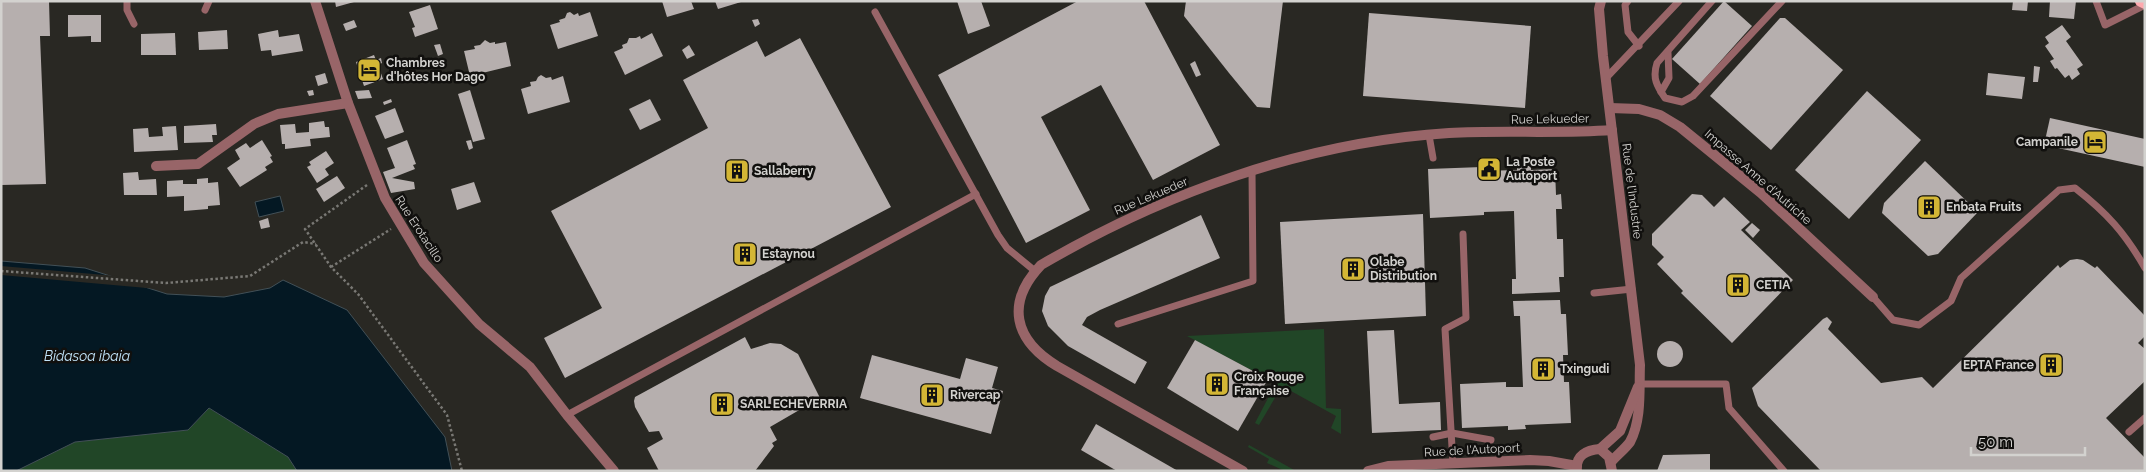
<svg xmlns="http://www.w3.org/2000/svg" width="2146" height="472" font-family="Raleway,sans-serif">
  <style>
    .green { fill: #214627 }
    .water { fill: #041823; stroke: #425057 }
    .pier { fill: #292823 }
    .building { fill: #b6afae }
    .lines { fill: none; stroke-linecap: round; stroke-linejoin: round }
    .path { stroke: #797874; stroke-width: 2.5; stroke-dasharray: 2.5 2.5; stroke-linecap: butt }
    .service { stroke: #986568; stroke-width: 7 }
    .minor { stroke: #986568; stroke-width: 10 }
    .tertiary { stroke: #986568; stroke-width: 10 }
    .primary { stroke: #fea9ae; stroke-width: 12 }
    .labels { text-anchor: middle; stroke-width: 5; stroke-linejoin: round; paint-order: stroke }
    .poi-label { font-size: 12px; font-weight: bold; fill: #d3d2cf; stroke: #11100e; text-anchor: start }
    .street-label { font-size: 12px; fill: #d3d2cf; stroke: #11100e }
    .water-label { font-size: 14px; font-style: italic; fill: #c2e5fb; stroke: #11100e }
  </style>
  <rect width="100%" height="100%" fill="#292823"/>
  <!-- green -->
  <g class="green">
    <polygon points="1324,329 1326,408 1341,409 1341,434 1331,428 1336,416 1282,386 1259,425 1255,423 1276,383 1187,336"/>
    <polygon points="209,408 288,457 297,471 16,471 75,442 188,430"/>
    <polygon points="1249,445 1296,471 1285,471 1267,463 1269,459 1248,447"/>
  </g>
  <!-- water -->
  <g class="water">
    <polygon points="280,196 284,211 259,217 255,202"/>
    <polygon points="1,261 85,268 167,294 224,297 270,288 283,280 347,310 445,437 452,471 297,471 288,457 209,408 188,430 75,442 16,471 1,471"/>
  </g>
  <!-- pier -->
  <polygon class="pier" points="1,266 117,276 158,289 1,275"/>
  <!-- building -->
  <g class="building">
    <polygon points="1,1 49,1 50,36 40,36 46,184 1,185"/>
    <polygon points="335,1 354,1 354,2 336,7"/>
    <polygon points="662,1 691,1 694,9 667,17"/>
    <polygon points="715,1 741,1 741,2 718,9"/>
    <polygon points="957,1 981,1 990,26 968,34"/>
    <polygon points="1078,1 1144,1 1220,145 1153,180 1101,85 1041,117 1090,210 1026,243 938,75"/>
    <polygon points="1186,1 1283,1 1270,108 1257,107 1229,73 1184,16"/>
    <polygon points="1724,1 1752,26 1700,84 1672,59"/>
    <polygon points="2013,1 2028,1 2027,11 2012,10"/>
    <polygon points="2050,1 2076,1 2074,19 2049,17"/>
    <polygon points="430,5 438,29 415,37 412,28 415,27 409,12"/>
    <polygon points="570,12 574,15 578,13 579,16 590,12 598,36 558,49 550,25 560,22 559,20 565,18 567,13"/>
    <polygon points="1369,13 1531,26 1525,108 1363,96"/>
    <polygon points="68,15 101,15 101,42 91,42 91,36 68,37"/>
    <polygon points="1780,18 1785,18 1843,70 1771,150 1710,96"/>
    <polygon points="758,19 760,24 755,27 752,20"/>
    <polygon points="354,20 357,27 346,31 343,24"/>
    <polygon points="2062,25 2071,37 2066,41 2083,65 2077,69 2080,74 2072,80 2069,75 2065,78 2057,68 2055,69 2050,61 2054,59 2045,46 2049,43 2045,37"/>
    <polygon points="227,30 228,49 199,50 198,32"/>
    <polygon points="278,30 279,37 299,34 303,51 272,56 271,50 261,51 258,34"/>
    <polygon points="175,33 176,55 141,55 141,34"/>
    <polygon points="652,33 663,56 625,75 614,52 623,48 622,45 627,43 629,38 636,38 640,36 641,39"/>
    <polygon points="800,38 891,207 565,378 544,338 602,308 551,211 708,128 683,80 757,41 765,57"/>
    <polygon points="485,40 490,43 495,42 495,44 506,42 511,66 470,76 464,51 475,49 474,46 480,45"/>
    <polygon points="440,44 443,54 438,56 434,45"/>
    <polygon points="689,45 695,55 687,59 682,50"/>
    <polygon points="374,55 376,60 381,58 382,63 378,65 383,79 364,86 356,62"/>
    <polygon points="1195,61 1201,75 1196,77 1190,64"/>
    <polygon points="2034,66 2040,67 2038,82 2033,82"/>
    <polygon points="325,73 328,83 318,86 315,76"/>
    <polygon points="1988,73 2025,77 2022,99 1986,95"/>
    <polygon points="541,75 546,78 551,77 552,80 563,76 570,102 528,114 521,89 531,86 530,82 536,81 538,77"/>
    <polygon points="313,90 314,95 309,96 307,91"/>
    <polygon points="369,90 372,98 358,99 355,91"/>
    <polygon points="470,90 485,139 473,142 458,94"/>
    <polygon points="1867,91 1921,140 1849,219 1795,170"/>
    <polygon points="391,99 392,102 384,105 383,102"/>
    <polygon points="650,99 661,120 640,130 629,109"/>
    <polygon points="395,108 404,132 385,139 375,116"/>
    <polygon points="2050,118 2145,139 2145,167 2044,145"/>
    <polygon points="324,121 325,127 329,127 330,137 310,139 311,146 285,149 285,144 282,144 280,125 295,124 296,133 309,132 309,123"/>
    <polygon points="216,124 217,135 212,135 213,142 184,143 184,126"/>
    <polygon points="176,126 178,150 134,152 133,129 148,128 149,137 163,136 162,127"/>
    <polygon points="262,140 272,156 270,157 273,162 265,167 267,170 240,187 227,168 240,159 235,150 246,143 250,148"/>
    <polygon points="407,140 416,164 413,165 415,169 392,178 414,182 415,189 391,193 383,172 395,168 387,148"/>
    <polygon points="471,140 473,148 469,150 466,141"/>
    <polygon points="326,151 334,163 325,169 329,175 317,183 307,167 311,165 309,162"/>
    <polygon points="1925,161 1978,212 1938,254 1928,256 1882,213 1884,203"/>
    <polygon points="1517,166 1531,166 1531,170 1555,169 1556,195 1561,194 1562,209 1556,209 1557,239 1563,239 1564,277 1559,277 1560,292 1512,294 1512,279 1516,279 1514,211 1484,212 1484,215 1430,218 1428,169 1482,167 1482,171 1517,170"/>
    <polygon points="138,172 139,180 156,179 157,195 124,195 123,173"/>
    <polygon points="337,176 345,188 324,202 316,189"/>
    <polygon points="208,178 208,183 218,182 220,205 208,206 208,209 184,211 184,196 167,197 167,181 183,180 183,184 197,184 197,179"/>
    <polygon points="474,182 481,202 457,210 451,189"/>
    <polygon points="1692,194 1702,195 1714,207 1724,197 1750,222 1741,230 1793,280 1732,343 1681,293 1683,291 1657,264 1664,257 1652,245 1652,234"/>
    <polygon points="1423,214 1426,316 1285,324 1280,222"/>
    <polygon points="1201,215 1220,258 1100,310 1087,317 1082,325 1147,362 1135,384 1068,346 1048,326 1042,311 1045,296 1050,287"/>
    <polygon points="268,218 270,227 261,229 259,221"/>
    <polygon points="1752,223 1760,230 1753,238 1745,230"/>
    <polygon points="2077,259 2083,260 2095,268 2097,266 2145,316 2145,336 2138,343 2145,349 2145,381 2106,418 2145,458 2145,471 1821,471 1758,406 1752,388 1823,319 1827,317 1832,322 1828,329 1881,383 1922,377 1933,388 2058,265 2060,268 2070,260"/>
    <polygon points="1560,300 1561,314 1566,314 1568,355 1563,355 1564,382 1569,382 1571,423 1525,425 1526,429 1508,430 1508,426 1462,428 1460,384 1506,382 1506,387 1523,387 1520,316 1514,316 1513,301"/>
    <polygon points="1394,330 1399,404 1440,402 1441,430 1372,433 1367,331"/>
    <polygon points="745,337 751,349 770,343 781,344 798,354 820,398 770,427 777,440 772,443 774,446 755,471 659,471 647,448 663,439 659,431 649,432 635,407 634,401 635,397"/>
    <polygon points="1195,340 1268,379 1238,431 1167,388"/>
    <circle cx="1670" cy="354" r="13"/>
    <polygon points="872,355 960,379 966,358 998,367 992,388 1003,391 991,434 860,398"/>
    <polygon points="1096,424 1178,471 1117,471 1081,450"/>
    <polygon points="1710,454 1710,471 1657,471 1663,455"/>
  </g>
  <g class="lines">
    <!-- path -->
    <g class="path">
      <polyline points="367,185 305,229 331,267 358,294 447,415 462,471"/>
      <polyline points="331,267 391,229"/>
      <polyline points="1,271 166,283 250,276 303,242 316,244"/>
    </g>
    <!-- service -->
    <g class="service">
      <polyline points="127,1 127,10 134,24"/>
      <polyline points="1628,1 1625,5 1628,32 1639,46"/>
      <path d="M1712,1l-55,62c-5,15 0,23 8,35l17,4 11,-6 89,-95"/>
      <polyline points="2096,1 2105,25 2145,5"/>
      <polyline points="205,10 209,1"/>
      <polyline points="875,12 998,235 1007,248 1035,271"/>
      <polyline points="1606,78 1679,1"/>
      <polyline points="1661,92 1669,78 1668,53"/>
      <polyline points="1429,135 1433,158"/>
      <polyline points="1594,293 1632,289"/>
      <path d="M1873,297l20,23 26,5 32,-24 10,-23 98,-88 16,-2c32,25 50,45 70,80"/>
      <polyline points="1118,324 1253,281 1252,171"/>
      <polyline points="1640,384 1726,384 1729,408 1784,471"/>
      <polyline points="567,415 976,194"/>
      <polyline points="2129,432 2145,418"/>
      <polyline points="1433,437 1452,433 1491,440"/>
      <polyline points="1453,464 1445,329 1466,318 1463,234"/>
    </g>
    <!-- minor -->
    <g class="minor">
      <polyline points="315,1 348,103 385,198 424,263 479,324 530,367 567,415 614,471"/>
      <polyline points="1610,108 1639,109 1660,115 1680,127 1761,193 1873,297"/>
      <polyline points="156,166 198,164 254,124 278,114 348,103"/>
      <path d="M1243,471l-186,-105c-43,-26 -52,-63 -16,-101 123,-72 264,-123 408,-132 54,-3 109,1 163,-3"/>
      <polyline points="1368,471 1388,466 1530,460 1549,461 1577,466"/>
    </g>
    <!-- tertiary -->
    <g class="tertiary">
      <path d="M1601,1l-2,8 4,47 37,309c-1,24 2,55 -10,77 -5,7 -13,13 -19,20"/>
      <polyline points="1600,449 1620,431 1638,387"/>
      <path d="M1577,471c-2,-16 10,-21 23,-22l9,8 3,14"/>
    </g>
    <!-- primary -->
    <polyline class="primary" points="2141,1 2145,3"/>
  </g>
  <!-- icons -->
  <defs>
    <g id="hotel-square" transform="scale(1.25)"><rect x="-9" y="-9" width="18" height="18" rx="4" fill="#d3b635" stroke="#11100e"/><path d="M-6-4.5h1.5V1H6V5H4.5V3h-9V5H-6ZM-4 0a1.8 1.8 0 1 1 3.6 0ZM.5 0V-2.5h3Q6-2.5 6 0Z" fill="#111"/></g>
    <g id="civic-square" transform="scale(1.25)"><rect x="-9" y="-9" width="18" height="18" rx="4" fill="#d3b635" stroke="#11100e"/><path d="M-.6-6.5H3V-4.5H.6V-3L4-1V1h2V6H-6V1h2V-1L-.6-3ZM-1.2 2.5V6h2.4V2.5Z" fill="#111"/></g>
    <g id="building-square" transform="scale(1.25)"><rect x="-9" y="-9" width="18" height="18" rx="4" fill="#d3b635" stroke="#11100e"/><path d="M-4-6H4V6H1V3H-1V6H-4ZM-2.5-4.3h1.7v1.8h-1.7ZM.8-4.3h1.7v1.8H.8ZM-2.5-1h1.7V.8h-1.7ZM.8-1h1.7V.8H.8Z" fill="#111"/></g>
  </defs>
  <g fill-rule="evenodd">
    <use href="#hotel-square" x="369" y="70"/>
    <use href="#hotel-square" x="2095" y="142"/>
    <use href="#civic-square" x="1489" y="169"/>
    <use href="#building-square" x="737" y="171"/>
    <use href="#building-square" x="1929" y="207"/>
    <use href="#building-square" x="745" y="254"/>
    <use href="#building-square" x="1353" y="269"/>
    <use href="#building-square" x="1738" y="285"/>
    <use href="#building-square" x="2051" y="365"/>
    <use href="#building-square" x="1543" y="369"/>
    <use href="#building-square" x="1217" y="384"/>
    <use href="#building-square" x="932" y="395"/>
    <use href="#building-square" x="722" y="404"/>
  </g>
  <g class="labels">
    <!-- poi labels -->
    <g class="poi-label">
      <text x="386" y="67">Chambres<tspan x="386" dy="14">d'hôtes Hor Dago</tspan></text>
      <text x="2078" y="146" text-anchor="end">Campanile</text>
      <text x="1506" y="166">La Poste<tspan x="1506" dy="14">Autoport</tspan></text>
      <text x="754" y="175">Sallaberry</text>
      <text x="1946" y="211">Enbata Fruits</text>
      <text x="762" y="258">Estaynou</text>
      <text x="1370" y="266">Olabe<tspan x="1370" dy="14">Distribution</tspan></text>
      <text x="1756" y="289">CETIA</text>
      <text x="2034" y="369" text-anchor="end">EPTA France</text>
      <text x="1560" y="373">Txingudi</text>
      <text x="1234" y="381">Croix Rouge<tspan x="1234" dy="14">Française</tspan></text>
      <text x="950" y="399">Rivercap</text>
      <text x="740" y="408">SARL ECHEVERRIA</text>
    </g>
    <!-- street labels -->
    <g class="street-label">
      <text transform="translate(1550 119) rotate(-1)" y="4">Rue Lekueder</text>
      <text transform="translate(1758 177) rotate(41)" y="4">Impasse Anne d'Autriche</text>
      <text transform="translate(1632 191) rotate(83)" y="4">Rue de l'Industrie</text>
      <text transform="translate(1151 196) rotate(-23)" y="4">Rue Lekueder</text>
      <text transform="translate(419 229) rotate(57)" y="4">Rue Erotacillo</text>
      <text transform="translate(1472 450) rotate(-3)" y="4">Rue de l'Autoport</text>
    </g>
    <!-- water labels -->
    <g class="water-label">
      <text x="87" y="361">Bidasoa ibaia</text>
    </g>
  </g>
  <!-- border -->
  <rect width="2146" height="472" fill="none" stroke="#d3d2cf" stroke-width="5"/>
  <!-- scale -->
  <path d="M1971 447v8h114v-8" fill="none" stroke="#d3d2cf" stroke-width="2.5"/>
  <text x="1978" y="447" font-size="15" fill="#d3d2cf" stroke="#11100e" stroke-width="4" paint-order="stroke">50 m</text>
</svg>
